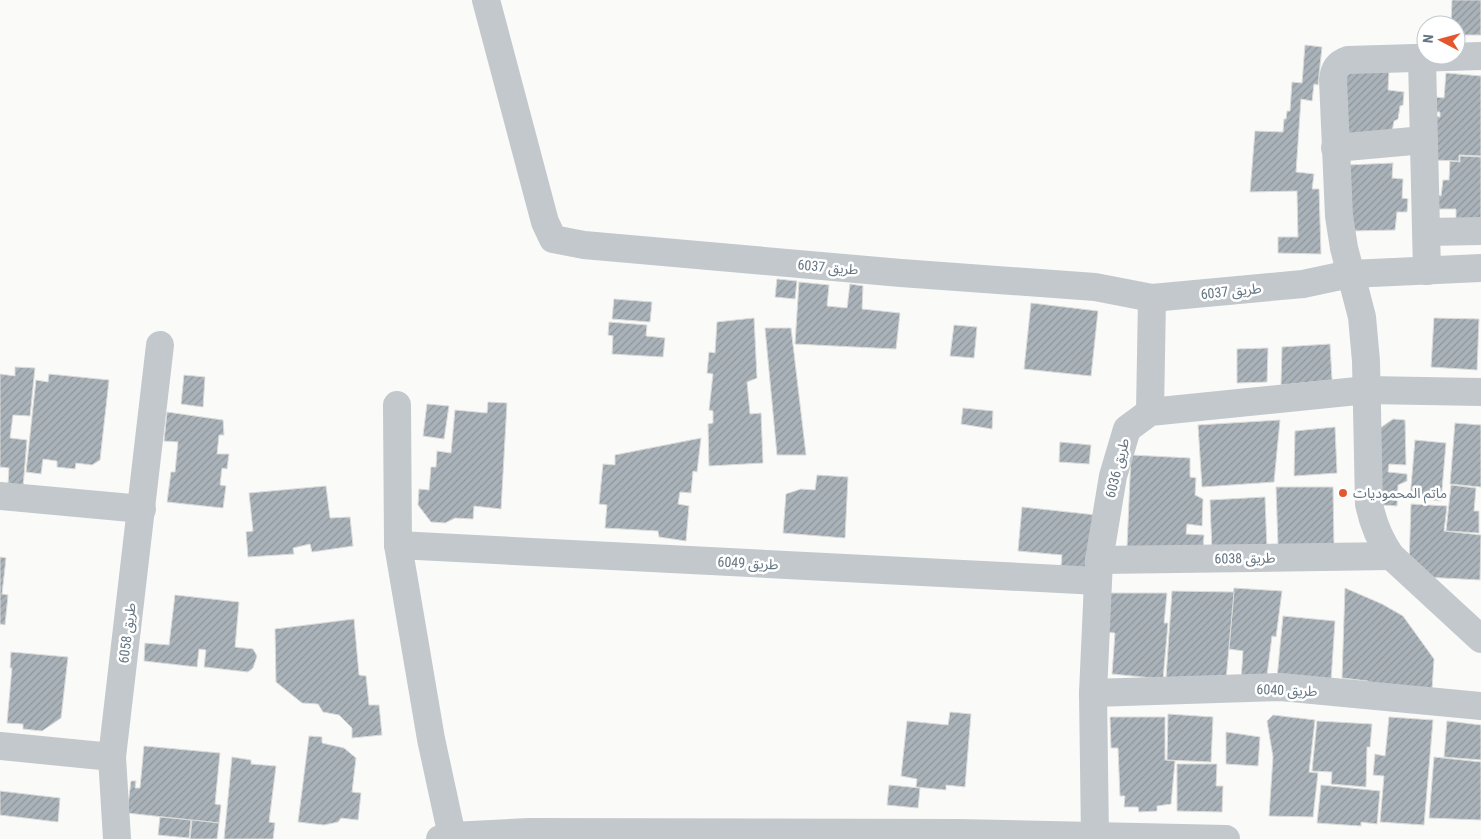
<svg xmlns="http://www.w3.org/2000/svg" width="1481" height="839" font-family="'Roboto Condensed','Noto Sans Arabic',sans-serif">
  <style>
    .building { fill: url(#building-hatch); stroke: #dcdcda }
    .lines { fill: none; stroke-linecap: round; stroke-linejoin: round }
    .minor { stroke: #c3c8cc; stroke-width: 28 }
    .poi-dot { fill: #e4572e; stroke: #fff; stroke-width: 2 }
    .labels { text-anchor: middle; stroke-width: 5; stroke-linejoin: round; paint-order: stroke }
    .street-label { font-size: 14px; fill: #657683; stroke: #fff }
    .poi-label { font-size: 14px; fill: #657683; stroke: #fff; text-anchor: start }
  </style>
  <defs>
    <pattern id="building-hatch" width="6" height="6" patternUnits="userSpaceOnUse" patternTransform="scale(1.25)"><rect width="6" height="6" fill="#aab3b9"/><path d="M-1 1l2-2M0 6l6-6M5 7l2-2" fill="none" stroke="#8e969c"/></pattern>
  </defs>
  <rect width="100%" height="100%" fill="#fafaf8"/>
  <!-- building -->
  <g class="building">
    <polygon points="1452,0 1481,0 1481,35 1456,35 1456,25 1451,25"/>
    <polygon points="1305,45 1322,47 1318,85 1314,84 1312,101 1301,99 1296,172 1314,174 1312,189 1319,189 1321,254 1278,253 1278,237 1298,237 1297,191 1250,192 1255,131 1283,132 1284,119 1286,119 1287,111 1290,111 1292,82 1302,83"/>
    <polygon points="1389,71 1388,90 1404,92 1403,105 1400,106 1398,119 1394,121 1391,137 1345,139 1343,72"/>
    <polygon points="1446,73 1481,76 1481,156 1459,155 1459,161 1433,160 1433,116 1440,117 1440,112 1434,112 1436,97 1444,98"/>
    <polygon points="1460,156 1481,157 1481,227 1456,227 1456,209 1434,209 1435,195 1441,196 1443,180 1449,180 1450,161 1460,162"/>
    <polygon points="1393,163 1392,178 1403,179 1402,198 1408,199 1407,212 1397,212 1395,230 1350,231 1347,165"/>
    <polygon points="777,279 797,281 795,299 775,297"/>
    <polygon points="799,282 829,285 827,306 847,308 850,284 863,286 862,309 900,313 896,349 795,344"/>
    <polygon points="614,299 652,302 650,322 612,319"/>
    <polygon points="1031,303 1098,311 1091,376 1024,369"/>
    <polygon points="754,318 757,378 747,382 750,414 761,413 763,463 709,466 708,424 713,423 713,411 709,410 713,374 707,373 709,352 715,353 717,322"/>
    <polygon points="1434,318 1479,319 1477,370 1431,367"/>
    <polygon points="609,322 647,325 646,336 665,338 663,357 612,354 613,336 608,335"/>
    <polygon points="954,325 977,327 974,358 950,356"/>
    <polygon points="765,328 791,328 806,455 777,455"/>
    <polygon points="1330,344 1332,380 1281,385 1282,347"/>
    <polygon points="1268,348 1267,382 1237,383 1237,349"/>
    <polygon points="15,367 35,368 30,416 13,415 10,438 27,440 23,487 8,485 9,468 0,467 0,374 15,376"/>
    <polygon points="49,374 109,380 100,460 92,465 76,463 75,469 57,467 57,461 43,459 41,474 26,472 36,380 48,382"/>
    <polygon points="184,375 205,377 203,407 181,404"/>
    <polygon points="488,402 507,403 501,509 474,506 473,519 455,518 445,523 431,522 418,505 419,489 429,490 431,467 436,467 437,451 451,453 455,410 487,413"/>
    <polygon points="427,404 449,406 444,439 423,436"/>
    <polygon points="963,408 993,411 992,429 961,424"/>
    <polygon points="167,412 223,420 224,435 219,435 217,454 229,454 227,469 222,468 220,485 226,486 223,508 167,502 171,472 175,472 178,442 164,441"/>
    <polygon points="1393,419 1405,420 1406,465 1389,464 1388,472 1407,474 1407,481 1398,485 1397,506 1369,504 1376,431"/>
    <polygon points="1280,420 1274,482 1202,487 1198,425"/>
    <polygon points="1455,423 1481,425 1481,487 1450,484"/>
    <polygon points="1335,427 1337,473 1294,476 1295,431"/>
    <polygon points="701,438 697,472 693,471 691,493 680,492 678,504 689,506 686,541 659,537 658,531 605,528 607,505 599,504 603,464 615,465 615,455"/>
    <polygon points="1415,440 1446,443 1441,501 1410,498"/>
    <polygon points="1060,442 1091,445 1089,464 1059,462"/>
    <polygon points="1131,455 1190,458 1190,477 1196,478 1195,495 1203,499 1202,526 1187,524 1186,534 1204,535 1203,548 1127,547"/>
    <polygon points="817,475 848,477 845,538 783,533 786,494 801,489 815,490"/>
    <polygon points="1451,485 1476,488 1474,511 1479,511 1479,533 1446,531"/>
    <polygon points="326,486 330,518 350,517 353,546 312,552 310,544 293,548 294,554 248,557 246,532 253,531 249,493"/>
    <polygon points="1276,487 1333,487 1334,547 1278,545"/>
    <polygon points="1265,497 1267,549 1212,552 1210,500"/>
    <polygon points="1411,504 1447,506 1444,531 1481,535 1480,580 1425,577 1409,567"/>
    <polygon points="1022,507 1096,515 1091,569 1061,566 1062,555 1018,551"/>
    <polygon points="0,557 6,558 2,594 8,595 5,625 0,624"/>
    <polygon points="1234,588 1282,591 1276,637 1272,636 1266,683 1241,680 1243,651 1229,649"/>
    <polygon points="1345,588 1382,604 1403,616 1434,659 1432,689 1367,690 1368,681 1342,678"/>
    <polygon points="1172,591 1234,592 1226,680 1166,678"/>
    <polygon points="1109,593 1167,593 1164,623 1168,623 1163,679 1112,674 1115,633 1105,632"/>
    <polygon points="175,595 239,602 235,647 253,649 257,656 253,668 248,672 204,667 206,650 199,649 197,667 144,661 145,643 169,645"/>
    <polygon points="1283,616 1335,621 1331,681 1277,678"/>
    <polygon points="354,619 359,675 366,676 369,705 379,705 382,735 352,738 352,728 339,715 323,712 318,704 302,703 276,682 275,629"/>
    <polygon points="11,652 68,657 61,718 42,731 23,729 23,724 7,723 12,668 10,668"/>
    <polygon points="950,712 971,714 965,787 946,785 946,790 916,787 917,779 901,776 907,721 948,725"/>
    <polygon points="1168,714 1213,717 1211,762 1167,760"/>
    <polygon points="1273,715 1315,720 1309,772 1318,773 1313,817 1269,816 1273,757 1267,721"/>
    <polygon points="1110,717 1165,717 1165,760 1175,761 1171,804 1157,806 1157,811 1139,812 1138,807 1124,807 1125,796 1120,796 1118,748 1111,748"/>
    <polygon points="1389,717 1433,720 1424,825 1380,822 1384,776 1373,775 1375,754 1385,756"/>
    <polygon points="1317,721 1372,724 1370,747 1367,747 1366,787 1331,784 1332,772 1312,771"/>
    <polygon points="1447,721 1481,725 1481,760 1444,757"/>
    <polygon points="1226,732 1260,737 1258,766 1226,764"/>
    <polygon points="309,736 322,737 322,743 344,748 356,758 352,792 361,793 358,820 341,818 338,822 324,825 298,822"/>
    <polygon points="144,746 220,753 215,804 221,805 219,823 127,813 131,781 136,781 135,788 140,788"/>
    <polygon points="232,757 251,760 251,764 276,766 269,822 275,823 273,839 224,839"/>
    <polygon points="1434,757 1481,762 1481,820 1429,818"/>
    <polygon points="1177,764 1217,764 1216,786 1223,786 1222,812 1177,811"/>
    <polygon points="889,785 920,788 918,808 887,805"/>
    <polygon points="1321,785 1380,791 1377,824 1361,822 1361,826 1317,823"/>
    <polygon points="0,791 60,798 58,822 0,815"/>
    <polygon points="160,817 191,820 189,838 158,835"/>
    <polygon points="192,820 219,823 217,839 190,839"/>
  </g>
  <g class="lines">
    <!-- minor -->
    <g class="minor">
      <polyline points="486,0 545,222 553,239 584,245 901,273 1095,287 1152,298 1303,284 1350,274 1481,268"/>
      <path d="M1481,56l-133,4c-11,4 -14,9 -15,20l6,136 5,32 18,69 4,44 3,143c4,20 10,35 22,52l90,83"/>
      <polyline points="1422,59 1427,271"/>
      <polyline points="1335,148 1424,140"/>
      <polyline points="1427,232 1481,231"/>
      <polyline points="397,405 398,545 431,739 452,836"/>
      <polyline points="1150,412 1152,298"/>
      <polyline points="0,496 142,509"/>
      <polyline points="398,545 1098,581"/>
      <polyline points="1099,560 1391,556"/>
      <polyline points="1093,693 1281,687 1481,706"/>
      <polyline points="0,746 112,757"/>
      <polyline points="1095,837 1093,693 1099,560 1113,476 1127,429 1150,412 1367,390 1481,392"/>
      <polyline points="117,839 112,757 160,345"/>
      <polyline points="440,839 452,836 530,832 959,833 1226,839"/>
    </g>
  </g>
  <!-- markers -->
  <circle class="poi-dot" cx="1343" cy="493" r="5"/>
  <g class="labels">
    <!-- street labels -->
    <g class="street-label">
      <text transform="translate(828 267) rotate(5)" y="5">طريق 6037</text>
      <text transform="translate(1231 291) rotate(-6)" y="5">طريق 6037</text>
      <text transform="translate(1117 468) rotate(-76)" y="5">طريق 6036</text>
      <text transform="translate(1245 558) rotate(-1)" y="5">طريق 6038</text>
      <text transform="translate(748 563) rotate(3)" y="5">طريق 6049</text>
      <text transform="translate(127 633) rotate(-83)" y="5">طريق 6058</text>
      <text transform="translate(1287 690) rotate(2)" y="5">طريق 6040</text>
    </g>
    <!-- poi labels -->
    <g class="poi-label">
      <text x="1353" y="498">ماتم المحموديات</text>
    </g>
  </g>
  <!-- north arrow -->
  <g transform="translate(1441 40) rotate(276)"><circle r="24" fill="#ffffff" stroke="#c1c8cd"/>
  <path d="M0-4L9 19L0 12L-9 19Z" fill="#e4572e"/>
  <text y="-8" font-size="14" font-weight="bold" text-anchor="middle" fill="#657683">N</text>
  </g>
</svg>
